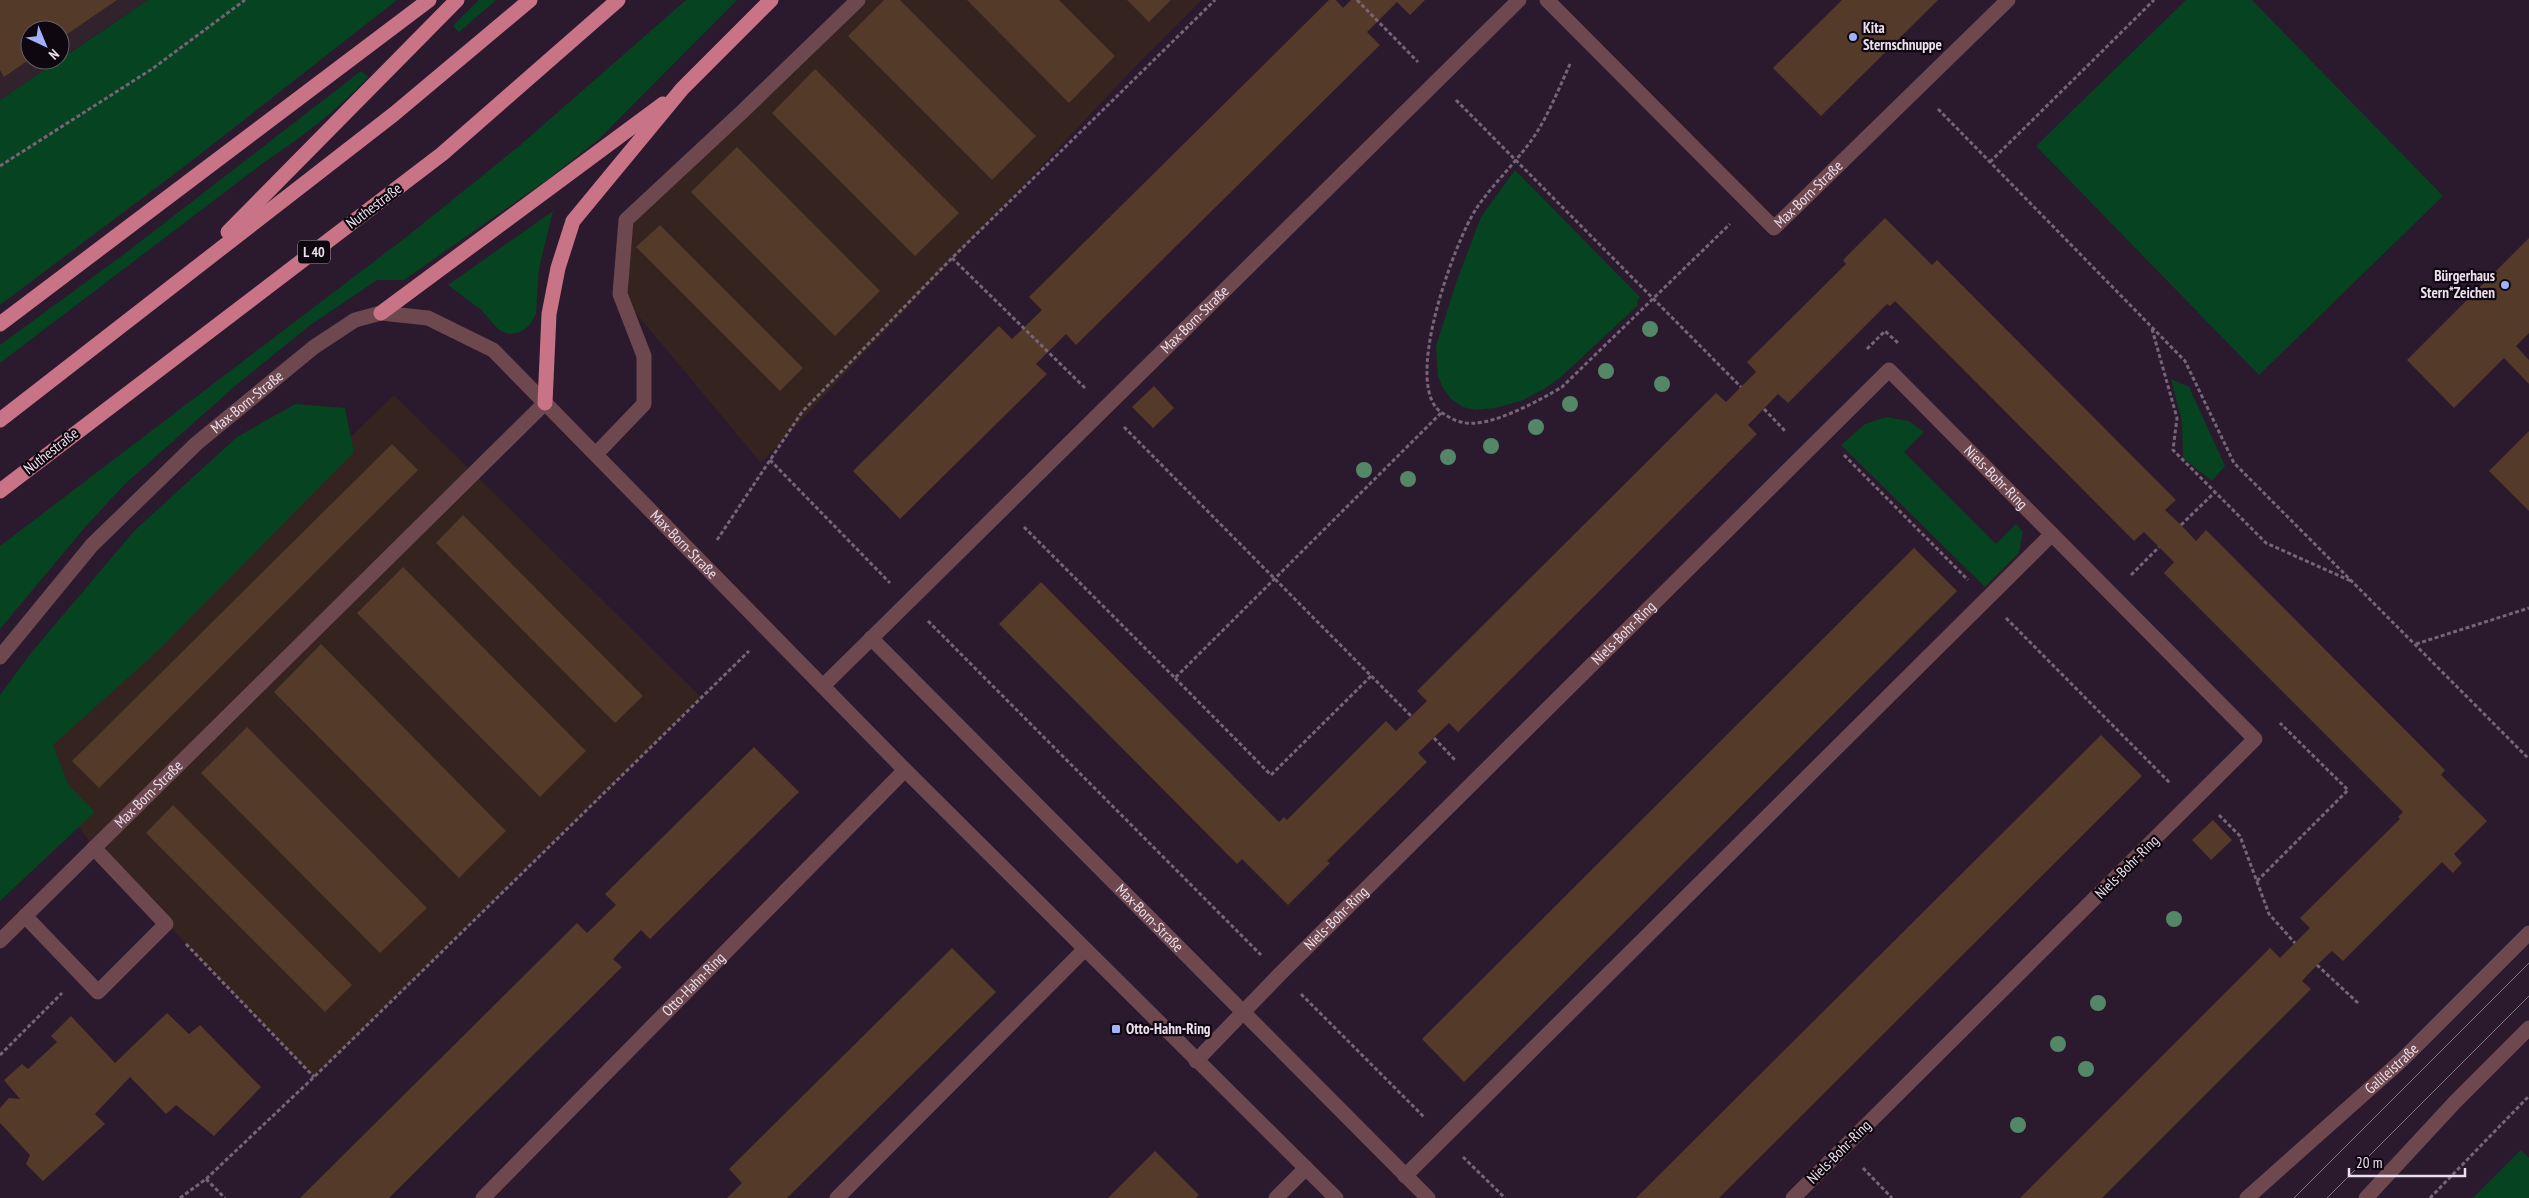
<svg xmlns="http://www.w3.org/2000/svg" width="2529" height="1198" font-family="'PT Sans Narrow',sans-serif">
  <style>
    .commercial { fill: #32222c }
    .industrial { fill: #35231f }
    .green { fill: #064321 }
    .building { fill: #543a29 }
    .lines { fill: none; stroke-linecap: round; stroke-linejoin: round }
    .path { stroke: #756577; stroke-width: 3; stroke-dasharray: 4 2.5; stroke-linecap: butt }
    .service { stroke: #6d484f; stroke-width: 15 }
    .minor { stroke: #6d484f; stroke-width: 15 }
    .tertiary { stroke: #6d484f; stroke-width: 15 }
    .trunk { stroke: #c87486; stroke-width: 15 }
    .tram { stroke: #847586; stroke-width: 1 }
    .tree { fill: #538768 }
    .poi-dot { fill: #a1b2fd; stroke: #0f0710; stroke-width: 2 }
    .labels { text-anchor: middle; stroke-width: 4.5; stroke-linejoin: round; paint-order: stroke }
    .shield { fill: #0f0710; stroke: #a99eab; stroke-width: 1 }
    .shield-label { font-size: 14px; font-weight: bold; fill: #ebdfed }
    .poi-label { font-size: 15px; font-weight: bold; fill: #ebdfed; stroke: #0f0710; text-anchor: start }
    .street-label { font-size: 15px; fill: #ebdfed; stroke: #0f0710 }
  </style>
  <rect width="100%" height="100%" fill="#2b192d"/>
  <!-- commercial -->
  <polygon class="commercial" points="0,0 148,0 60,59 60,30 30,30 30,60 59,60 0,100"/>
  <!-- industrial -->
  <g class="industrial">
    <polygon points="858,0 1202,0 1134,68 761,463 620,294 626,220"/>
    <polygon points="394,395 701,697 314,1077 94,848 24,752"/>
  </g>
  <!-- green -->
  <g class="green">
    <polygon points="148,0 397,0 185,166 0,305 0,100"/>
    <polygon points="479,0 496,0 459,32 453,26"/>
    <polygon points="686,0 737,0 599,139 547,180 404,280 377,280 309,326 234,387 125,484 86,526 0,629 0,546 405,238 518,147"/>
    <polygon points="2186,0 2252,0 2443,196 2259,375 2036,146"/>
    <path d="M361,71l7,6c-30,33 -65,59 -102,84l-266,202v-18l123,-90z"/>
    <polygon points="1515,170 1640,297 1637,301 1638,305 1561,377 1544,389 1521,401 1495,408 1475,410 1463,407 1451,399 1443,388 1438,376 1436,346 1457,280 1481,217"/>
    <polygon points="553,211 539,268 536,314 531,323 524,330 517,333 508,334 499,330 480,309 448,285"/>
    <polygon points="2171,379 2189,387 2225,466 2212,481 2183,458 2182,422"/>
    <polygon points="295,404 345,408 354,452 160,649 53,745 68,784 95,812 0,901 0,695 31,653 134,531 237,437"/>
    <polygon points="1886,417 1909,421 1924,432 1904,452 1996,544 2016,524 2023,532 2019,553 1985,587 1841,445 1865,424"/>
    <polygon points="2521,1150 2529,1158 2529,1198 2473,1198"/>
  </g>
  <!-- building -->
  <g class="building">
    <polygon points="0,0 117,0 60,39 60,30 30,30 30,59 4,77 0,70"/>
    <polygon points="884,0 900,0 1036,136 992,180 848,36"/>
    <polygon points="967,0 1059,0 1115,56 1069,103"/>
    <polygon points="1127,0 1171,0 1149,22"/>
    <polygon points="1329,0 1336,0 1343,8 1351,0 1425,0 1410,15 1397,2 1367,32 1380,45 1076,345 1066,334 1036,364 1047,374 900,519 853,471 999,326 1012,339 1042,310 1029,297"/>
    <polygon points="1842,0 1938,0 1821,116 1773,68"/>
    <polygon points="815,69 959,213 915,256 772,113"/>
    <polygon points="737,147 880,291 835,336 691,192"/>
    <polygon points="1885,218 1932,265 1937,260 2176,500 2165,510 2181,525 2196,541 2206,530 2445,770 2441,775 2487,821 2454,854 2462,863 2453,873 2442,862 2343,961 2332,951 2317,965 2302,981 2311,989 2102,1198 2020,1198 2270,948 2280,958 2310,928 2300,918 2400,819 2398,817 2403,812 2164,573 2174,562 2144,532 2134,541 1895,301 1890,306 1887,304 1788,403 1778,394 1748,425 1757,434 1458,732 1449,723 1418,753 1427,762 1327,861 1330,863 1288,905 1242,859 1237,864 999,624 1041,582 1279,822 1284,817 1287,820 1386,721 1396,731 1427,701 1417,691 1716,393 1726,402 1756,372 1747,362 1846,264 1843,260"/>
    <polygon points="660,225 803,368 780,391 636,247"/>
    <polygon points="2529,238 2529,333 2516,346 2529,360 2529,384 2504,358 2454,408 2407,360"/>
    <polygon points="1154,386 1174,408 1153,428 1132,407"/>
    <polygon points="2529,431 2529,511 2489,471"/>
    <polygon points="392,444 418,470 99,788 72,761"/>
    <polygon points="463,515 643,696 615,723 436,543"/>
    <polygon points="1914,548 1957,591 1464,1082 1422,1039"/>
    <polygon points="403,567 586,751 540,797 357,613"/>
    <polygon points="321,644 506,831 459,878 274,692"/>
    <polygon points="247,727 427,908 380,953 201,773"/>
    <polygon points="2101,735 2142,776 1719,1198 1636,1198"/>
    <polygon points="754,747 799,792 650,939 641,930 613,959 622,967 389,1198 300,1198 577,923 587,933 616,905 605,894"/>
    <polygon points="173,805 352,985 325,1012 146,833"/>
    <polygon points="2213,820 2232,840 2211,860 2192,840"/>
    <polygon points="952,948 996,992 787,1198 727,1198 742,1183 729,1169"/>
    <polygon points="167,1013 189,1034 200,1025 261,1087 214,1136 176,1105 166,1114 130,1077 95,1114 105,1124 43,1181 26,1164 30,1155 0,1123 0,1108 9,1098 20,1099 4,1080 22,1064 28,1069 57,1042 51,1036 71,1016 115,1063"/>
    <polygon points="1155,1151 1199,1195 1196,1198 1108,1198"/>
  </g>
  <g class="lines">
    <!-- path -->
    <g class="path">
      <polyline points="1357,0 1418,62"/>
      <path d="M1570,64c-10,22 -20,47 -33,68 -17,27 -43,50 -61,77 -21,32 -77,182 -32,205 5,3 11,7 17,8 26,8 79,-22 101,-35l168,-163"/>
      <polyline points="1456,100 1741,387"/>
      <polyline points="1938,109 2185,361 2234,463 2529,759"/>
      <polyline points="1990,162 2154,0"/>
      <polyline points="0,166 152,69 245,0"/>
      <polyline points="952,258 1086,389"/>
      <polyline points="2152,329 2177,418 2173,450 2266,543 2351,581"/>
      <polyline points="1867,349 1885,331 1898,343"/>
      <polyline points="1764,409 1786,432"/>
      <polyline points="1124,427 1411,716"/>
      <polyline points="1844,455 1968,580"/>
      <polyline points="770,460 890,583"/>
      <polyline points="2181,525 2215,492"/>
      <polyline points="1024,527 1175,678 1441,413"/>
      <polyline points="717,540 802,412 952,258 1215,0"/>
      <polyline points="2131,575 2159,547"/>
      <polyline points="2006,618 2171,784"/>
      <polyline points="928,621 1261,955"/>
      <polyline points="2416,644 2529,608"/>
      <polyline points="1175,678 1271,775 1371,676"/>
      <polyline points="1434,738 1456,761"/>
      <polyline points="2219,815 2240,836 2269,914 2295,943"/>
      <polyline points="2257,881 2348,790 2280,723"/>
      <polyline points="186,944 314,1077"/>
      <polyline points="2317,965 2358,1003"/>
      <polyline points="1301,994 1424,1117"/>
      <polyline points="0,1055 62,993"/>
      <polyline points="1463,1157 1505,1198"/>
      <polyline points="1863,1168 1892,1198"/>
      <polyline points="206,1179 225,1198"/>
      <polyline points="180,1198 206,1179 314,1077 749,651"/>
      <polyline points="2430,1198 2529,1096"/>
    </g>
    <!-- service -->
    <g class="service">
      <path id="s1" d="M871,638l557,560"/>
      <path id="s2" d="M1196,1061l84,-87 609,-604 366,369 -462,459"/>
      <polyline points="1405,1176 2052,534"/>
    </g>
    <!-- minor -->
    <g class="minor">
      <path id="s3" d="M1547,0l227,228 234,-228"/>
      <polyline points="596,454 644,404 644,356 620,294 626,220 743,111 858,0"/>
      <path id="s4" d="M823,686l696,-686"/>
      <polyline points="25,916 98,992 166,924 94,848"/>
      <path id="s5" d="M0,941l545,-538"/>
      <path id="s6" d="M483,1198l422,-428"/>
      <polyline points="837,1198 1084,950"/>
      <polyline points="1276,1198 1306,1168"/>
    </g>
    <!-- tertiary -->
    <g class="tertiary">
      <path id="s7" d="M0,657l92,-112 105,-102 117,-96 41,-27 26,-7 47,5 65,32 412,420 431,428"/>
      <path id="s8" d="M2247,1198l155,-138 127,-127"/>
      <polyline points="2366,1198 2455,1102 2529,1028"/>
    </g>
    <!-- trunk -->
    <g class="trunk">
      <polyline points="228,232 457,0"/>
      <polyline points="381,313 663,104"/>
      <polyline points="0,324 429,0"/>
      <polyline points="545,403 549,314 558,268 573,221 682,89 771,0"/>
      <polyline points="0,420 394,114 530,0"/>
      <polyline points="0,491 442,154 618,0"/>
    </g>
    <!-- tram -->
    <g class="tram">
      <polyline points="2294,1198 2529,963"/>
      <polyline points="2327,1198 2529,996"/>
    </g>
  </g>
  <!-- trees -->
  <g class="tree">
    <circle cx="1650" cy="329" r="8"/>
    <circle cx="1606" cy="371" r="8"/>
    <circle cx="1662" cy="384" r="8"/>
    <circle cx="1570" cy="404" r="8"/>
    <circle cx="1536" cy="427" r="8"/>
    <circle cx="1491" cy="446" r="8"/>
    <circle cx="1448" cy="457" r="8"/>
    <circle cx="1364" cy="470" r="8"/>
    <circle cx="1408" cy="479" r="8"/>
    <circle cx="2174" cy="919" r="8"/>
    <circle cx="2098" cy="1003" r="8"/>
    <circle cx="2058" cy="1044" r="8"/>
    <circle cx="2086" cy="1069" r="8"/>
    <circle cx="2018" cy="1125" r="8"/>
  </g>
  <!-- markers -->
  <g class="poi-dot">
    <circle cx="1853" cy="37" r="5"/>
    <circle cx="2505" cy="285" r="5"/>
    <rect x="1111" y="1024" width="10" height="10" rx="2.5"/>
  </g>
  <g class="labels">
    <!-- shield labels -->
    <rect class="shield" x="298" y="240.5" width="32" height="23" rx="4"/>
    <g class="shield-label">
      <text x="314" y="257">L 40</text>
    </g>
    <!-- poi labels -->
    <g class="poi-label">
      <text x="1863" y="33">Kita<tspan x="1863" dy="17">Sternschnuppe</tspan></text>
      <text x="2495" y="281" text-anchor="end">Bürgerhaus<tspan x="2495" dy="17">Stern*Zeichen</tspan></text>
      <text x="1126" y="1034">Otto-Hahn-Ring</text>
    </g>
    <!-- street labels -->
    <g class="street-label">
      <text dy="5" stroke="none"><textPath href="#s3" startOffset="370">Max-Born-Straße</textPath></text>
      <text transform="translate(374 206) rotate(-37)" y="5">Nuthestraße</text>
      <text dy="5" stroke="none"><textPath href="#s4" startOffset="522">Max-Born-Straße</textPath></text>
      <text dy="5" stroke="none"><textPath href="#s7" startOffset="356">Max-Born-Straße</textPath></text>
      <text transform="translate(51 451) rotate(-38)" y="5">Nuthestraße</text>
      <text dy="5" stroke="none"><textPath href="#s2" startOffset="1130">Niels-Bohr-Ring</textPath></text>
      <text dy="5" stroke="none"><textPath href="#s7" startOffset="911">Max-Born-Straße</textPath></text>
      <text dy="5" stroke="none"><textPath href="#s2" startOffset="605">Niels-Bohr-Ring</textPath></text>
      <text dy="5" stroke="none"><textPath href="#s5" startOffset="209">Max-Born-Straße</textPath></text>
      <text transform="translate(2127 867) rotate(-45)" y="5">Niels-Bohr-Ring</text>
      <text dy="5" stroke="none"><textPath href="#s1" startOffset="395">Max-Born-Straße</textPath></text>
      <text dy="5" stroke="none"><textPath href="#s2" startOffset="200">Niels-Bohr-Ring</textPath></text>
      <text dy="5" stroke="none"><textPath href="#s6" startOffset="300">Otto-Hahn-Ring</textPath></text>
      <text dy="5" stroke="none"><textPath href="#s8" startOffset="194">Galileistraße</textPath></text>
      <text transform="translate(1839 1152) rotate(-45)" y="5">Niels-Bohr-Ring</text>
    </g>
  </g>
  <!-- north arrow -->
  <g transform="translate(45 45) rotate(136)"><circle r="24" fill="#0f0710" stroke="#675d68"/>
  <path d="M0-4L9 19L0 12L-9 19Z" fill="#a1b2fd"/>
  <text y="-8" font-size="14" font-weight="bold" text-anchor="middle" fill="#ebdfed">N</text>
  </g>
  <!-- scale -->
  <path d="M2349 1168v8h116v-8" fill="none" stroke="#ebdfed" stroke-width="2.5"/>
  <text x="2356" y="1168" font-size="15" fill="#ebdfed" stroke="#0f0710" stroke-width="4" paint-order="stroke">20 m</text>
</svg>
